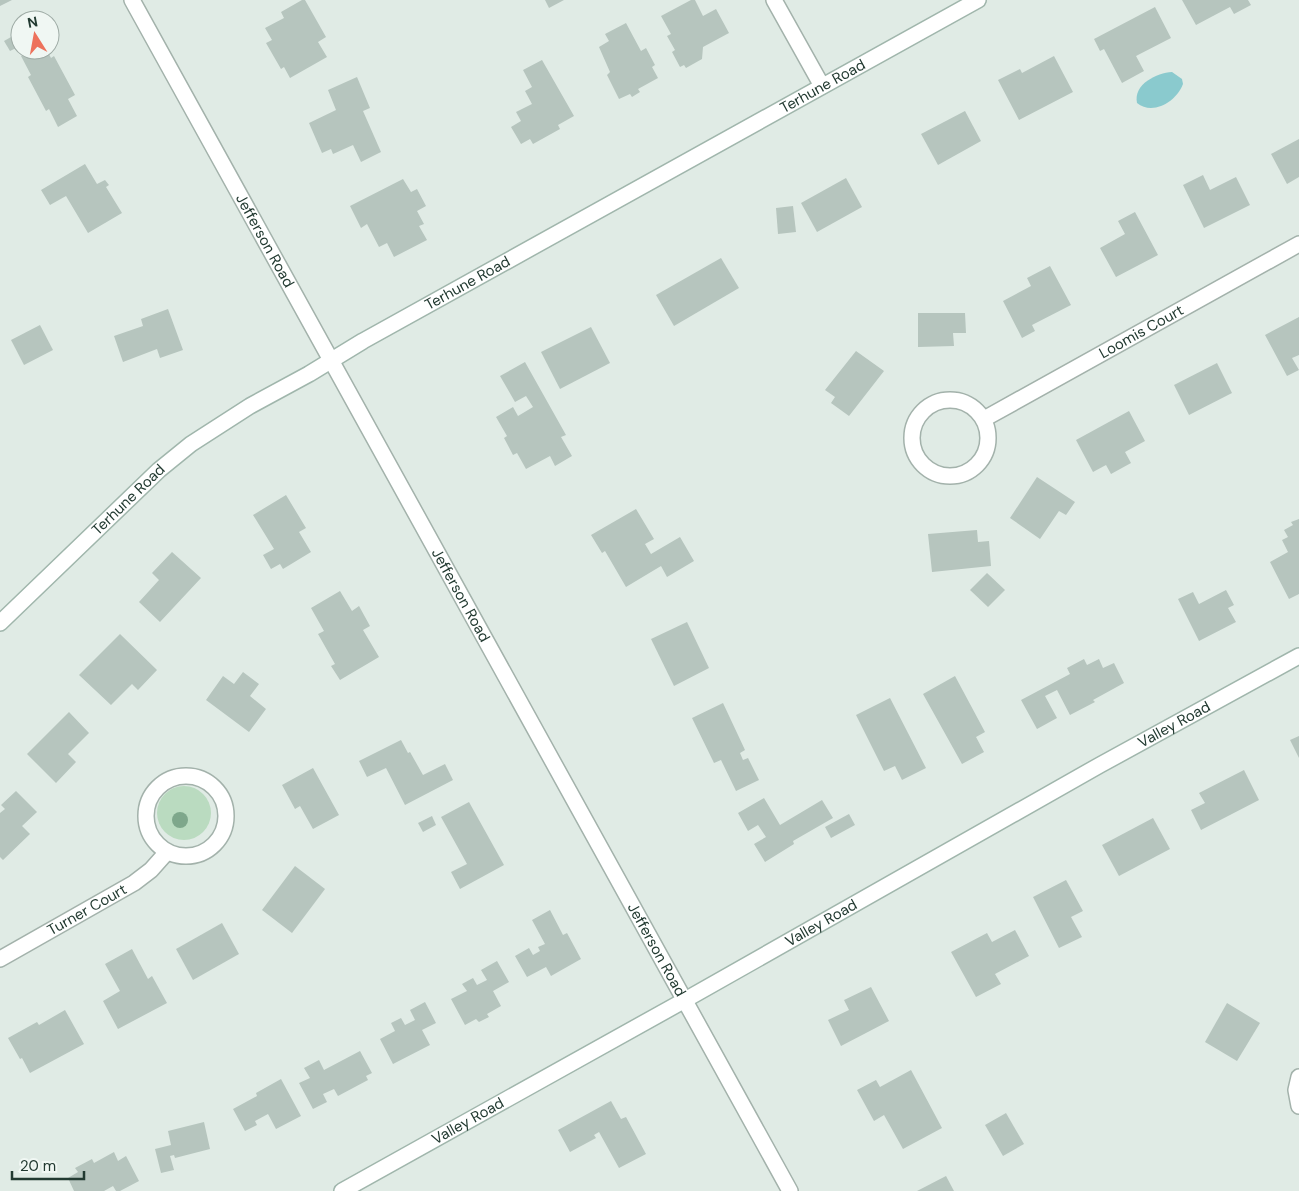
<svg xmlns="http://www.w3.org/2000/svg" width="1299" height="1191" font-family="'DM Sans',sans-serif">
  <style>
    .green { fill: #badbc0 }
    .water { fill: #8acace }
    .building { fill: #b6c5be }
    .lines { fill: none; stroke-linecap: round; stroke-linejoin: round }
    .street-casing { stroke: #a3b2ab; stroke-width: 18 }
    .secondary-casing { stroke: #a0b6ac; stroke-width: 18 }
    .street { stroke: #fff; stroke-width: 15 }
    .secondary { stroke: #fff; stroke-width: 15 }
    .tree { fill: #7ea78b }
    .labels { text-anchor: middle; stroke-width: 4; stroke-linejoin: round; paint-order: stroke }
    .street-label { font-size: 15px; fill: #223a31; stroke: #f0f7f3 }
  </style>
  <rect width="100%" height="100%" fill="#e0ebe5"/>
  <!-- green -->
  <circle class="green" cx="184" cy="813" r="27"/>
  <!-- water -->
  <path class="water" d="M1172,72l10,7 1,5c-6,17 -30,32 -46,19 -4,-19 20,-30 35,-31z"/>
  <!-- building -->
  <g class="building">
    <polygon points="0,0 12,0 0,6"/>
    <polygon points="302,0 305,0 326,37 318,42 327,57 290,78 284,67 281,69 266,43 272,40 265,28 284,18 281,12"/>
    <polygon points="545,0 564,0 549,8"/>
    <polygon points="691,0 695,0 703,16 716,9 729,33 703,47 702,59 686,68 684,65 680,67 672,52 675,50 667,36 671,34 661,16"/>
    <polygon points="1182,0 1248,0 1251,5 1234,14 1230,7 1196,25"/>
    <polygon points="1155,7 1171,38 1136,56 1144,71 1122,83 1104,49 1100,51 1094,39"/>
    <polygon points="626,23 641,51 646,48 655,65 652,67 658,78 638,89 640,92 632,97 630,94 619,99 607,75 610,72 599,47 609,41 605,34"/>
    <polygon points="20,32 20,46 10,51 4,41"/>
    <polygon points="22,50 47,50 51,58 54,56 75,95 68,99 77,116 58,127 49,109 46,111 28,77 31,75 21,56 24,55"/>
    <polygon points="1054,56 1073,92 1019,120 998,80 1020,69 1022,73"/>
    <polygon points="542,60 574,116 558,125 560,129 533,144 530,139 521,144 511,127 521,121 516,112 532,104 525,91 532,87 523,70"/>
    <polygon points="357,77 370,108 363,111 381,152 361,162 353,145 333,154 331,149 322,153 309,123 336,110 328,90"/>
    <polygon points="965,111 981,141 938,165 921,134"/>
    <polygon points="1299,139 1299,177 1287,184 1271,154"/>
    <polygon points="85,164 97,184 105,180 109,185 106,187 122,213 88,233 66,196 50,205 41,190"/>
    <polygon points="1203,175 1210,190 1236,177 1250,205 1204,228 1183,185"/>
    <polygon points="846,178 862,207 817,232 801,203"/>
    <polygon points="403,179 411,192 417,189 426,206 417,211 424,224 419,226 427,240 394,257 387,243 379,247 367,224 361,228 350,206"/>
    <polygon points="793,206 796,232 778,234 776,208"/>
    <polygon points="1135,212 1158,255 1116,277 1100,248 1125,234 1118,221"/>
    <polygon points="721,258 739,288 674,326 656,295"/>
    <polygon points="1050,266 1071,305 1032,325 1035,331 1022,338 1003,301 1031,286 1027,278"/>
    <polygon points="168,309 183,350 160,358 157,349 123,362 114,336 143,326 141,319"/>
    <polygon points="918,313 965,313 966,333 953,333 954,346 918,347"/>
    <polygon points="1299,317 1299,355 1292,358 1299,370 1287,376 1265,335"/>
    <polygon points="40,325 53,350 24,365 11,340"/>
    <polygon points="591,327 610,363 560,389 541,352"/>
    <polygon points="856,351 884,371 849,416 831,403 835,397 825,390"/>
    <polygon points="525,362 566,435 561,437 572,456 555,466 550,456 526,469 517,453 513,455 504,438 507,436 496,417 513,407 518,416 533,407 526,396 515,402 500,376"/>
    <polygon points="1217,363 1232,393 1189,415 1174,385"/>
    <polygon points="1129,411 1145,441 1125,452 1131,463 1111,474 1106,465 1093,472 1076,440"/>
    <polygon points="1037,477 1075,502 1066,515 1059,511 1040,539 1010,518"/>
    <polygon points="286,495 306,528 299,532 311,552 283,569 280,564 271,569 263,555 274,549 253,515"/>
    <polygon points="636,509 654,539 645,544 651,554 680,537 694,561 667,577 661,566 626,587 605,551 602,553 591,535"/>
    <polygon points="1299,519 1299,594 1289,599 1270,562 1288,552 1282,540 1288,537 1284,530 1293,525 1291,522"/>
    <polygon points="977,530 978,542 989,541 991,566 932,572 928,534"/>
    <polygon points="172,552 201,578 160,622 139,602 159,580 152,573"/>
    <polygon points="987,573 1005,590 988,607 970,590"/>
    <polygon points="1226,590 1234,605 1228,608 1236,622 1199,641 1178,599 1193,592 1199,604"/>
    <polygon points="340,591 352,611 359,606 370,626 363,630 379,657 340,680 331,666 335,664 318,634 324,631 311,608"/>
    <polygon points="687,622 709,668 674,686 651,639"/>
    <polygon points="120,634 157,670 138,690 132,684 111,705 79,675"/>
    <polygon points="1084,659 1087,665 1099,659 1103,668 1114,663 1124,683 1093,700 1095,702 1070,715 1057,690 1045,696 1057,718 1037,729 1021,700 1070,674 1067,668"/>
    <polygon points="243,672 259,684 250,696 266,709 249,732 206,700 223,676 234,684"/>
    <polygon points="955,676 985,732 976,737 984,752 962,764 923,694"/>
    <polygon points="890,698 926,768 902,780 895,766 884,771 856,715"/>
    <polygon points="723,703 745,750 740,753 743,760 748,758 759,780 736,791 721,760 714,763 692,718"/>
    <polygon points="69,712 89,733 68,754 76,762 56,783 27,754"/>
    <polygon points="1299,736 1299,758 1290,740"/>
    <polygon points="401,740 408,753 410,752 423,775 445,764 453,780 405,805 386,768 367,777 359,761"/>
    <polygon points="313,768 339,815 313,829 300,806 295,809 282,785"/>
    <polygon points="1244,770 1259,800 1201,830 1191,810 1205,803 1199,793"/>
    <polygon points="16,791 37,812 22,826 30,834 3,860 0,857 0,813 5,809 1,805"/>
    <polygon points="764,798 780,825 822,800 833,818 793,841 794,844 765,862 754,844 766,837 758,825 748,831 738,813"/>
    <polygon points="469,802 504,865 460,889 451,872 467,864 441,817"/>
    <polygon points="849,814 855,825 831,838 825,827"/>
    <polygon points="432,816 436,825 423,832 418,823"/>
    <polygon points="1153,818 1170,849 1119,876 1102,845"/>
    <polygon points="295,866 325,889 292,933 262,910"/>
    <polygon points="1066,880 1083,911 1071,917 1082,937 1059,948 1033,897"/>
    <polygon points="550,910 563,935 567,933 581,959 551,976 546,967 527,977 515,956 529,948 533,955 540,951 538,947 545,944 532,920"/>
    <polygon points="222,923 239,954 193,980 176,949"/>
    <polygon points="1015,930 1029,956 995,974 1001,984 976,997 951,952 987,933 992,942"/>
    <polygon points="132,949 148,979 152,976 167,1003 118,1029 103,1001 120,991 105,964"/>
    <polygon points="497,961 509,982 493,991 501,1006 487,1014 489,1017 479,1022 476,1019 465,1025 451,999 467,991 462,984 473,978 477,985 487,980 481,970"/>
    <polygon points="871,987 889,1021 841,1046 828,1020 849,1010 844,1000"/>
    <polygon points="425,1002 436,1023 422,1030 430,1045 393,1064 380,1039 395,1031 391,1023 401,1018 405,1025 415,1020 410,1010"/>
    <polygon points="1227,1003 1260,1023 1237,1061 1205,1042"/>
    <polygon points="65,1010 84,1044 30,1073 22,1058 20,1059 8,1038 37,1022 39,1025"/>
    <polygon points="360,1051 372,1073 366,1076 368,1080 338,1096 334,1089 323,1094 327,1102 313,1109 299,1083 310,1078 304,1068 319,1060 324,1070"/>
    <polygon points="911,1070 942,1128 903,1149 884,1115 874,1121 857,1090 876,1080 880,1087"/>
    <polygon points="281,1079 301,1116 276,1129 268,1114 255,1121 257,1125 245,1131 233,1109 257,1096 256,1093"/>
    <polygon points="611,1101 621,1119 626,1117 646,1154 619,1168 599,1132 594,1135 596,1138 570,1152 558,1130"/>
    <polygon points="1006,1113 1024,1144 1003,1156 985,1125"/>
    <polygon points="204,1122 210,1149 175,1158 174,1155 170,1156 174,1170 161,1173 155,1149 171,1145 168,1131"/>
    <polygon points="114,1152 118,1161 126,1156 139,1181 120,1191 116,1191 113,1186 104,1191 74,1191 68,1178 78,1172 75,1168 92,1159 94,1163"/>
    <polygon points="946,1176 954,1191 917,1191"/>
  </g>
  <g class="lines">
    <!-- street casing -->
    <g class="street-casing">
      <g id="street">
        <path id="s1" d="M132,0l658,1191"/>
        <polyline points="774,0 822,86"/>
        <circle cx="950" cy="438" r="38"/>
        <path id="s2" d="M984,419l315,-175"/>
        <circle cx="186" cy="816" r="40"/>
        <path id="s3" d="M0,959l134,-76 17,-13 16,-18"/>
        <polyline points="1299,1077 1296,1090 1299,1106"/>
      </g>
    </g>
    <!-- secondary casing -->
    <g class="secondary-casing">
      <g id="secondary">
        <path id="s4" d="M0,623l159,-153 32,-26 59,-38 59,-32 54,-33 615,-341"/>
        <path id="s5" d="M342,1191l343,-191 415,-235 199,-109"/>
      </g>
    </g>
    <!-- street -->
    <use href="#street" class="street"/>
    <!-- secondary -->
    <use href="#secondary" class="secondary"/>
  </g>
  <!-- trees -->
  <circle class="tree" cx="180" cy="820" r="8"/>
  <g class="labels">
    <!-- street labels -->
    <g class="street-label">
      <text dy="5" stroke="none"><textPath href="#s4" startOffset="988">Terhune Road</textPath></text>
      <text dy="5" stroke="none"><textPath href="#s1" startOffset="275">Jefferson Road</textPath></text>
      <text dy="5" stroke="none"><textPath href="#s4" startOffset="582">Terhune Road</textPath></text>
      <text dy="5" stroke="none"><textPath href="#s2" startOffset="180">Loomis Court</textPath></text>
      <text dy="5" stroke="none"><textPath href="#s4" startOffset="178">Terhune Road</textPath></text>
      <text dy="5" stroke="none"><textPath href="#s1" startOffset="680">Jefferson Road</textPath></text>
      <text dy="5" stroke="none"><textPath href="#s5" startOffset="954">Valley Road</textPath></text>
      <text dy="5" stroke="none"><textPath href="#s3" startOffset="100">Turner Court</textPath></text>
      <text dy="5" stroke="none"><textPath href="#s5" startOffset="549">Valley Road</textPath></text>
      <text dy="5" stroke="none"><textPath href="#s1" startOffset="1085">Jefferson Road</textPath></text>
      <text dy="5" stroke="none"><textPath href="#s5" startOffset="144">Valley Road</textPath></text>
    </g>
  </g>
  <!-- north arrow -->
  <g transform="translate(35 35) rotate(349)"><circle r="24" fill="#f0f7f3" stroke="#9eaba5"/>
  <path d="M0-4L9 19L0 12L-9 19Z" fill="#ed725c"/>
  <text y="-8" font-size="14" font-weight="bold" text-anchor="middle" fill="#223a31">N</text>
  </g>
  <!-- scale -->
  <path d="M12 1171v8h72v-8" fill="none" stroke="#223a31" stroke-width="2.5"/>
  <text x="20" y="1171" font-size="15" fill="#223a31" stroke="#f0f7f3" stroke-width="4" paint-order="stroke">20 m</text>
</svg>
